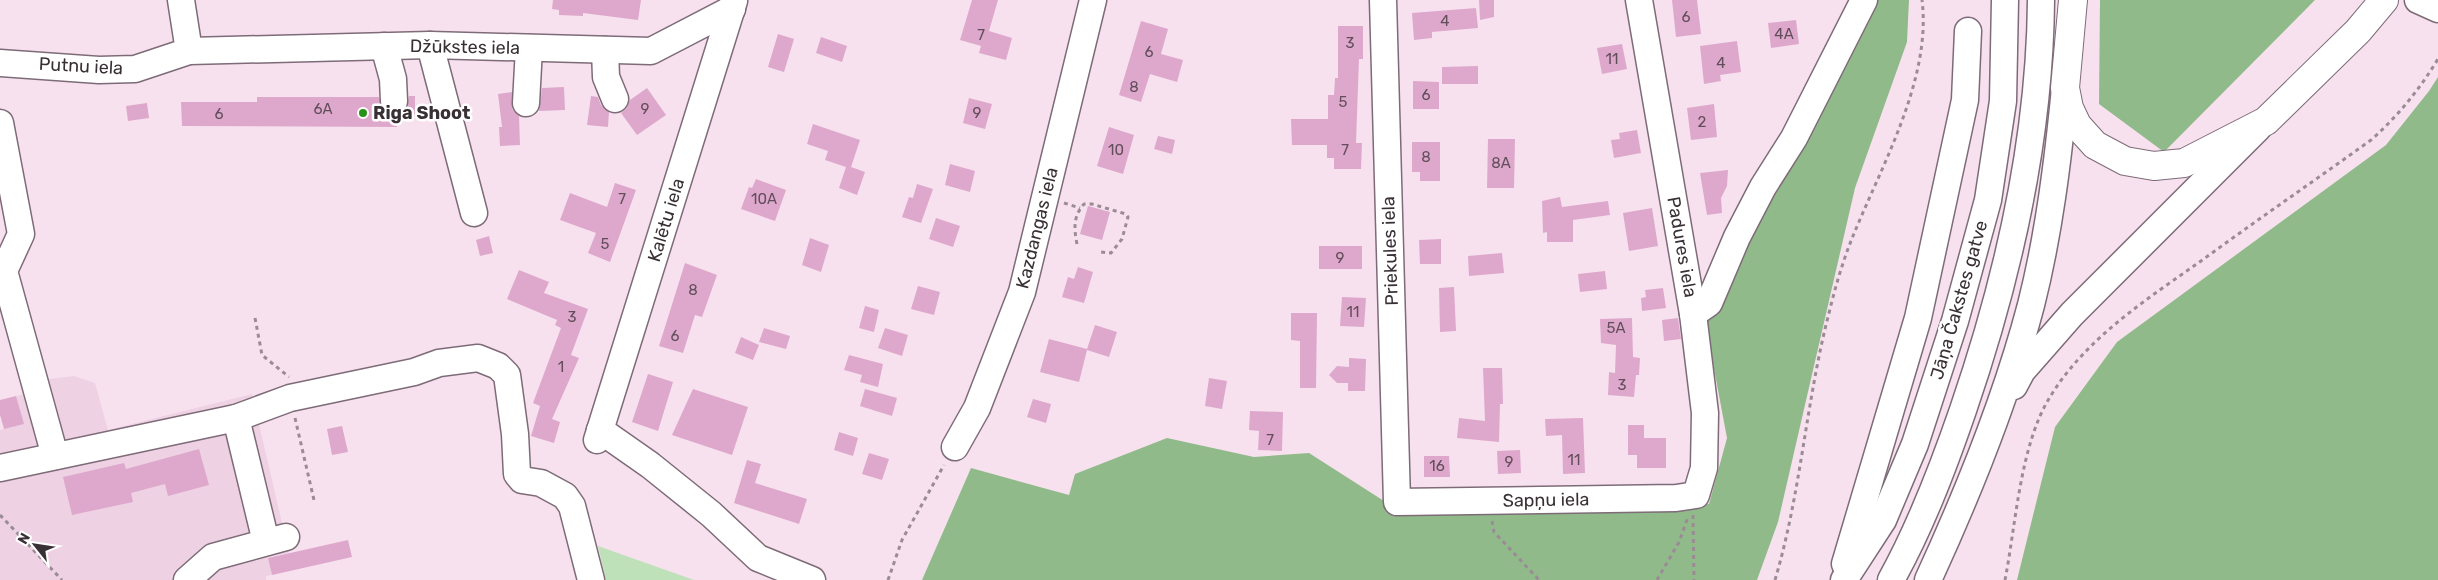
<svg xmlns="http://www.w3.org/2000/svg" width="2438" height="580" font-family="Rubik,sans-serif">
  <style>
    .built { fill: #eed2e4 }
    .green { fill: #bee1b9 }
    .forest { fill: #91ba8b }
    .building { fill: #dea8cc }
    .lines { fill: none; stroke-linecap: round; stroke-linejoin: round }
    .minor-casing { stroke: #7e6b78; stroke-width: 29 }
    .highway-casing { stroke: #7e6b78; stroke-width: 30 }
    .path { stroke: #9a8b95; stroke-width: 3; stroke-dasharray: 4 4; stroke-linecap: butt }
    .minor { stroke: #fff; stroke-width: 26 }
    .highway { stroke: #fff; stroke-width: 28 }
    .poi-dot { fill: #279218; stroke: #fff; stroke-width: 2 }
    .labels { text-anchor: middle; stroke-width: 5; stroke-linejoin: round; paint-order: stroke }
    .number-label { font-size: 15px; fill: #624e5b }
    .street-label { font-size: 18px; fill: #383035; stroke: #fff }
    .poi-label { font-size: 18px; font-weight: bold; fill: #383035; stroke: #fff; text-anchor: start }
  </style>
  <rect width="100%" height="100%" fill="#f7e1ef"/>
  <!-- built -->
  <polygon class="built" points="74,376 95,383 108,430 252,394 289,553 268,557 272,575 266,576 266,580 0,580 0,430 23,424 16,396 29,393 26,382"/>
  <!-- green -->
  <polygon class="green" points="598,546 694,580 606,580"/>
  <!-- forest -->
  <g class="forest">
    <polygon points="1873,0 1909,0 1907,42 1855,188 1778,522 1757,580 922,580 971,468 1069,495 1075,474 1167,438 1254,457 1309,453 1384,501 1655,509 1709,504 1727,438 1705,321 1815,122"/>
    <polygon points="2100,0 2315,0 2164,152 2099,104"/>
    <polygon points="2438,77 2438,580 2017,580 2055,427 2117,342 2386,145 2429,91"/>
  </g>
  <!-- building -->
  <g class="building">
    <polygon points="553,0 641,0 638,20 583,13 583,16 559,15 559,10 552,9"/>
    <polygon points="972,0 998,0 989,31 1012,38 1006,60 979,53 981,46 960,40"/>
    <polygon points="1479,0 1494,0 1494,17 1480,20"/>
    <polygon points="1672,0 1697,0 1701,34 1676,37"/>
    <polygon points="1476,8 1478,28 1432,32 1432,38 1414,40 1412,13"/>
    <polygon points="1796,20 1799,44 1771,48 1768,23"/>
    <polygon points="1141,21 1168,29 1161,54 1183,60 1177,82 1150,74 1141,102 1119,95"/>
    <polygon points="1338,26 1363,26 1363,59 1359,59 1356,143 1362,143 1361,169 1334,169 1334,158 1327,158 1327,145 1292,145 1291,119 1328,119 1328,95 1334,95 1335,78 1338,78"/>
    <polygon points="778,34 794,39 784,72 768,67"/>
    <polygon points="821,37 847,46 842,62 816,53"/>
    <polygon points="1737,41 1741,72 1720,75 1721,81 1704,84 1700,46"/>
    <polygon points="1622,44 1627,69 1602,74 1597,48"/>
    <polygon points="1478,66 1478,84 1442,84 1442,67"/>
    <polygon points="1413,81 1439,82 1439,109 1413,109"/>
    <polygon points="564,87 565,110 539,111 542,88"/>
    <polygon points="647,88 666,115 637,135 621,113 627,108 630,100"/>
    <polygon points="512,92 512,109 519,116 520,145 500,146 499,127 502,127 498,94"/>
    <polygon points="409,96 415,96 415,116 397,116 397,127 182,126 181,102 257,102 257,97 379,97 382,109 388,114 394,116 402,114 407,108"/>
    <polygon points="591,96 598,97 601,105 609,112 608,127 587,125"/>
    <polygon points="969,98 992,104 985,129 963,123"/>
    <polygon points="147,103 149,118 128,121 126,106"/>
    <polygon points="1714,104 1717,137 1691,140 1687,108"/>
    <polygon points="813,124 860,140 851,167 865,172 857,195 839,188 846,167 825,160 828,151 807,144"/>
    <polygon points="1109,127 1134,135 1123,174 1097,166"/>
    <polygon points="1637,130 1641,153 1614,158 1611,140 1620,139 1619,133"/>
    <polygon points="1158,136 1175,140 1172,154 1154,149"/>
    <polygon points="1488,139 1515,139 1514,188 1487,188"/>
    <polygon points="1412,142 1440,142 1440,181 1420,181 1420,172 1412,172"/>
    <polygon points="950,164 975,171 970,192 945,185"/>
    <polygon points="1728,170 1727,186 1721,198 1722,213 1707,215 1700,173"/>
    <polygon points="756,179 786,190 775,221 741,209 749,187 752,188"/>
    <polygon points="615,183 636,190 610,262 588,253 596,233 560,220 570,193 607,207"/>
    <polygon points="917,184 933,189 921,223 902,217 909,197 913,198"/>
    <polygon points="1560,197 1562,207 1608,201 1610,215 1573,220 1573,242 1547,242 1547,232 1543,233 1542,201"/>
    <polygon points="1088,206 1110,212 1102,240 1080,234"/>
    <polygon points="1652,208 1658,246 1629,251 1623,213"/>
    <polygon points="936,218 960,226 953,247 929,239"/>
    <polygon points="489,236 493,253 480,256 476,240"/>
    <polygon points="810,238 829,245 821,272 802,265"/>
    <polygon points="1441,239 1441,264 1420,264 1419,240"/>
    <rect x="1319" y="246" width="43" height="23"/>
    <polygon points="1502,253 1504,273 1469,276 1468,256"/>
    <polygon points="685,263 717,275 702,317 695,315 683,353 659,346"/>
    <polygon points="1078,267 1093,272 1084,303 1062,297 1068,277 1074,279"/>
    <polygon points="519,270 549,282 544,293 588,309 571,355 579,358 552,419 560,422 554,443 531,436 540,406 533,403 561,328 555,325 557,320 507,299"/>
    <polygon points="1605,271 1607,289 1580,292 1578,274"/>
    <polygon points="918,286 940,292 934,315 911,309"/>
    <polygon points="1454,287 1456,331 1440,332 1439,288"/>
    <polygon points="1663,288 1666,308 1642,311 1641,298 1646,297 1645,290"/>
    <polygon points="1342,297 1366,298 1364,327 1340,326"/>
    <polygon points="865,306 879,310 874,332 859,328"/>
    <polygon points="1291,313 1317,313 1316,388 1300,388 1300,341 1291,340"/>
    <polygon points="1632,318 1633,357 1640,358 1639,375 1636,375 1634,397 1608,395 1609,372 1615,373 1616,345 1601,343 1600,319"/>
    <polygon points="1678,318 1681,339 1664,341 1662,320"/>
    <polygon points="1095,325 1117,332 1109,357 1087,350 1079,382 1040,372 1049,339 1087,349"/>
    <polygon points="764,328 790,336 786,349 759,342"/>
    <polygon points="885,328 908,335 902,356 878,348"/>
    <polygon points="741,337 759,345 753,360 735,353"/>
    <polygon points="849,355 883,364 878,387 860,382 862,375 844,370"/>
    <polygon points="1349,358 1366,359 1365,391 1348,391 1348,383 1337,383 1329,375 1337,366 1349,367"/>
    <polygon points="1483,368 1502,368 1503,404 1500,404 1499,442 1457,438 1459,418 1485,421"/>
    <polygon points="648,374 673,382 658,431 632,422"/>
    <polygon points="1209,378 1227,381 1222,409 1205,406"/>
    <polygon points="693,389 748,407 732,455 672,435"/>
    <polygon points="865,389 897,398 892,416 860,406"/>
    <polygon points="16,396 24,424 4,429 0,415 0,400"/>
    <polygon points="1033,399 1051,404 1046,423 1027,417"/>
    <polygon points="1250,411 1283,412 1282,451 1258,450 1259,431 1249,430"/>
    <polygon points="1583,418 1585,473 1563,474 1562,435 1546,436 1545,419"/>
    <polygon points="1628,425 1644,425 1644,438 1666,438 1666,468 1637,468 1637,455 1628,455"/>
    <polygon points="342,426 348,452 332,455 327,429"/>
    <polygon points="839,432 858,438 853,456 834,450"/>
    <polygon points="199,449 209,485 168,496 165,484 131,493 133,502 72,515 63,477 124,463 126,469"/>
    <polygon points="1520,450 1521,473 1498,474 1497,451"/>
    <polygon points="869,453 889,459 882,480 862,474"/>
    <polygon points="1424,456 1449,456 1450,477 1424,477"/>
    <polygon points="747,460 761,464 755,483 807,499 799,524 734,503"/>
    <polygon points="348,540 352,557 272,575 268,558"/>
  </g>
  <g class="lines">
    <!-- minor casing -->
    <g class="minor-casing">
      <g id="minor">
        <polyline points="181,0 189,51"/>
        <polyline points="1383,0 1397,502 1676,498 1696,495 1704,468 1705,413 1693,314 1639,0"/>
        <polyline points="2418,0 2438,9"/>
        <polyline points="430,45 474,213"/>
        <polyline points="384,46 393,79 394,101"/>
        <polyline points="605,50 606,77 615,99"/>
        <polyline points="0,63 99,70 135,69 189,51 430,45 651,51 732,9"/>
        <polyline points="526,103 529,48"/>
        <polyline points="0,123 21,234 4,271 55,456"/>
        <polyline points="1693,314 1709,303 1737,237 1763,187 1794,138 1864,0"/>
        <polyline points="2014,386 2022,371 2072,314 2258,128"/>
        <polyline points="236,418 266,542"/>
        <polyline points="600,430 650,465 711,514 758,558 812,580"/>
        <polyline points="597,440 734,1"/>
        <polyline points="955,447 977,408 1022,292 1093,0"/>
        <polyline points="0,468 236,418 290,398 414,372 439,363 478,358 498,366 507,375 515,434 517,474 522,480 541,483 565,496 572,506 591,580"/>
        <polyline points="1845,564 1918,318 1965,100 1968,31"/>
        <polyline points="187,580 213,557 286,537"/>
        <polyline points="1844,580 1883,520 1915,444 1955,321 1988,200 2003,101 2005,0"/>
        <path d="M1891,580c30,-54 52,-112 72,-170 45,-131 77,-271 78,-410"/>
        <path d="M1928,580c41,-89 78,-180 103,-275 18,-71 27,-145 34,-217"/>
      </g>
    </g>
    <!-- highway casing -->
    <g class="highway-casing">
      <polyline id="highway" points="2073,0 2065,88 2069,108 2077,125 2095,145 2125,161 2154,166 2184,163 2266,121 2358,31 2384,0"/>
    </g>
    <!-- path -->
    <g class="path">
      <polyline points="1064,203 1080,208"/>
      <path d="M1077,244c-3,-15 -4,-28 7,-40h8l34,10 2,3 -6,22 -11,14 -10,-1"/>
      <polyline points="255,318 262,355 289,377"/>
      <polyline points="295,418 314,500"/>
      <polyline points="0,515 62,580"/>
      <polyline points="1693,515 1694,580"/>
      <polyline points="1492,521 1494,532 1539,580"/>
      <polyline points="888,580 902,540 944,465"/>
      <polyline points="1657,580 1679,542 1688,517"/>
      <path d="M1775,580c26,-87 31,-179 54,-267 6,-25 13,-49 22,-72 29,-73 81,-161 71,-241"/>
      <path d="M2005,580c11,-56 15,-135 45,-183 35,-58 97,-98 151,-136 56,-41 113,-80 170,-121 27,-24 48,-50 67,-81"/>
    </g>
    <!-- minor -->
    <use href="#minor" class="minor"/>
    <!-- highway -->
    <use href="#highway" class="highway"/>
  </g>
  <!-- markers -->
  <circle class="poi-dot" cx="363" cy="113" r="5"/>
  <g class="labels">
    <!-- number labels -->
    <g class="number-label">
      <text x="1686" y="22">6</text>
      <text x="1445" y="26">4</text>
      <text x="1784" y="39">4A</text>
      <text x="981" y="40">7</text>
      <text x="1350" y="48">3</text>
      <text x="1149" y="57">6</text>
      <text x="1612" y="64">11</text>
      <text x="1721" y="68">4</text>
      <text x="1134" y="92">8</text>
      <text x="1426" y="100">6</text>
      <text x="1343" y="107">5</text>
      <text x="323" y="114">6A</text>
      <text x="645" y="114">9</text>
      <text x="977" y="118">9</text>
      <text x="219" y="119">6</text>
      <text x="1702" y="127">2</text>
      <text x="1116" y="155">10</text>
      <text x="1345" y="155">7</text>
      <text x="1426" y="162">8</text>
      <text x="1501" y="168">8A</text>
      <text x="622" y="204">7</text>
      <text x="764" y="204">10A</text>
      <text x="605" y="249">5</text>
      <text x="1340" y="263">9</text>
      <text x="693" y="295">8</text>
      <text x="1353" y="317">11</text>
      <text x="572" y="322">3</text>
      <text x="1616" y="333">5A</text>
      <text x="675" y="341">6</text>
      <text x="561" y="372">1</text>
      <text x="1622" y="390">3</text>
      <text x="1270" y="445">7</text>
      <text x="1574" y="465">11</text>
      <text x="1509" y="467">9</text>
      <text x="1437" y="471">16</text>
    </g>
    <!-- street labels -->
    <g class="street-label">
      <text transform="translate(465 47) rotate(1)" y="6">Džūkstes iela</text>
      <text transform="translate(81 66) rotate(3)" y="6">Putnu iela</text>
      <text transform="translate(666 220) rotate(-73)" y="6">Kalētu iela</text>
      <text transform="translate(1037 228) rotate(-76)" y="6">Kazdangas iela</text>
      <text transform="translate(1682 247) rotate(80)" y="6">Padures iela</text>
      <text transform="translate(1390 251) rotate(-92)" y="6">Priekules iela</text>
      <text transform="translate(1959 300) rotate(-74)" y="6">Jāņa Čakstes gatve</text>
      <text transform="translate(1546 500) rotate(-1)" y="6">Sapņu iela</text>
    </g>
    <!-- poi labels -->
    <g class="poi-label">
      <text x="373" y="119">Riga Shoot</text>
    </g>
  </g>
  <!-- north arrow -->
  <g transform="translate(35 545) rotate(300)" stroke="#ffffff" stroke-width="4" paint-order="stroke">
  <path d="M0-4L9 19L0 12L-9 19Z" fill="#383035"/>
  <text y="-8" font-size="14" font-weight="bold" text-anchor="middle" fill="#383035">N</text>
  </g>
</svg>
